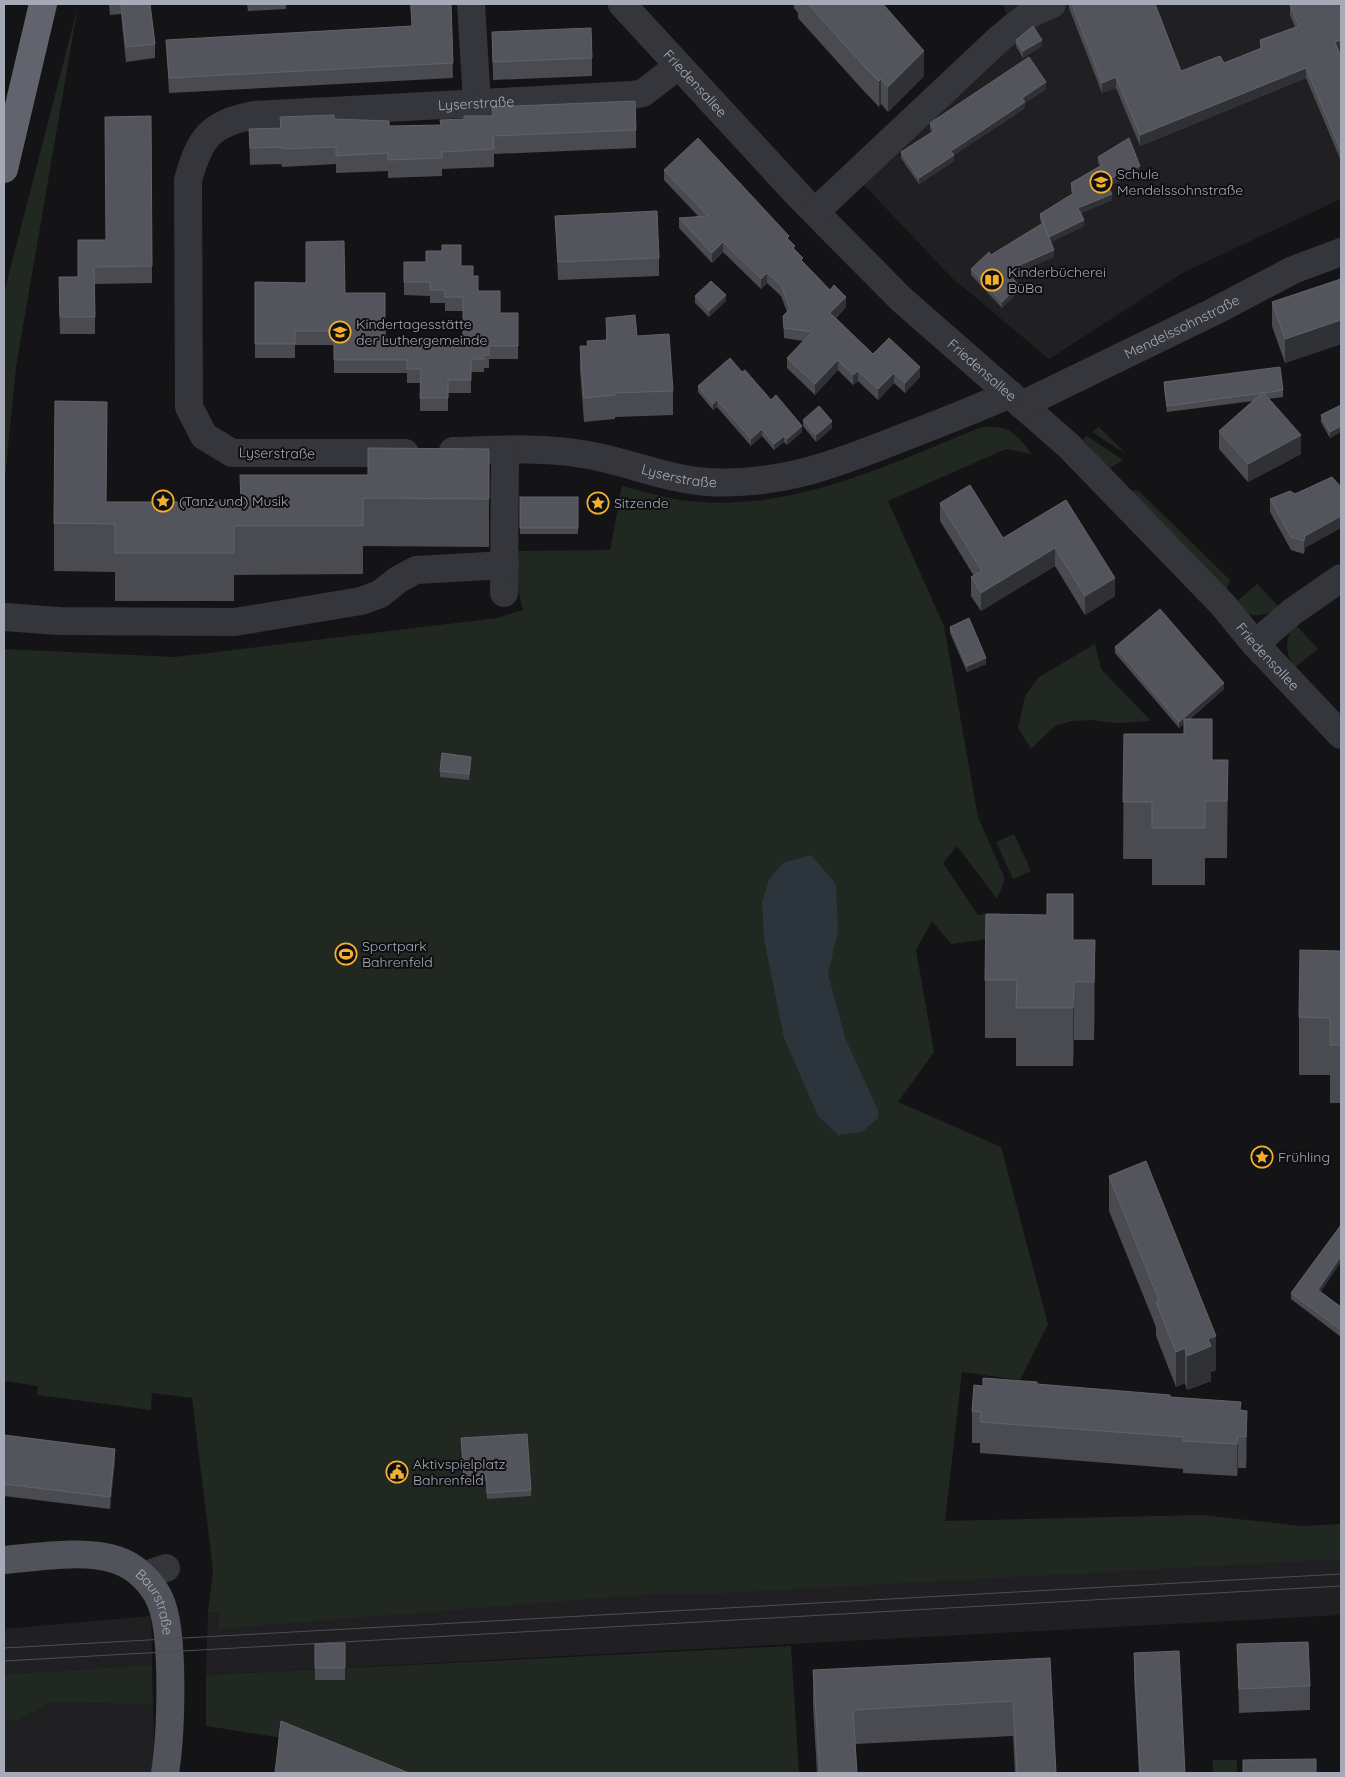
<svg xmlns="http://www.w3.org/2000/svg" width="1345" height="1777" font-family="Quicksand,sans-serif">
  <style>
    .built { fill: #202023 }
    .green { fill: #202821 }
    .water { fill: #2c353b }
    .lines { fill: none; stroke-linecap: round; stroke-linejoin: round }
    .minor { stroke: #35363b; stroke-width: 28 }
    .major { stroke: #51535a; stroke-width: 28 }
    .highway { stroke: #61646c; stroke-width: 28 }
    .tram { stroke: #4c4e54; stroke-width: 1 }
    .wall { fill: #4a4b51 }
    .shaded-wall { fill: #303135 }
    .building { fill: #54555c; stroke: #60636a }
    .labels { text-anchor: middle; stroke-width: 4; stroke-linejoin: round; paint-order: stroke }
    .street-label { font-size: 14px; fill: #a5aab6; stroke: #0f0f11 }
    .poi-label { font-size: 14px; fill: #a5aab6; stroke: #0f0f11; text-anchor: start }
  </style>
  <rect width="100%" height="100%" fill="#141416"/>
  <!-- built -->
  <g class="built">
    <polygon points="1003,4 1341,4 1341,199 1184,272 1049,359 951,277 846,166 1006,14"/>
    <polygon points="1341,1542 1341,1615 206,1675 208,1612 940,1564"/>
    <polygon points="151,1616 152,1665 4,1674 4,1629"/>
    <polygon points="52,1702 153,1705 155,1773 4,1773 4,1721 18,1720"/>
  </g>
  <!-- green -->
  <g class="green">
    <polygon points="78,6 16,367 4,488 4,293"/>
    <path d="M982,427c27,-2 34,6 50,27l-26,-5 -118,52 56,125 34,191 27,62 -8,20 -40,-53 -14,17 35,52 21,-2 -10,26 -38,5 -19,-23 -16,29 18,102 -36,50 103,45 47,177 -28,56 -58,-8 -17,149 256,-6 100,11 40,-2v35l-634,35h-55l-434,35 2,-17h-12l5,-42 -21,-172 -40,-5 -1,17 -114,-15 1,-9 -34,-5v-732l171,8 322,-39 26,-8 -6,-24v-35l93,-1 12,-64c22,5 45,13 67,15 105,11 198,-36 293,-74z"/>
    <polygon points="1099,427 1126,454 1092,432"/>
    <polygon points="1087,436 1123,460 1109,469 1083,439"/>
    <polygon points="1125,490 1139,491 1230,580 1225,593"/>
    <path d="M1257,584l23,24c-23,10 -28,11 -46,-4z"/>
    <path d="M1295,624l23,25 -23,18c-11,-13 -10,-31 0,-43z"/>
    <polygon points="1095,644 1101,669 1151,721 1116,723 1091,720 1072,721 1055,726 1031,749 1018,728 1025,696 1039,677"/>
    <polygon points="1014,834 1031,871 1013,879 996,842"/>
    <polygon points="791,1646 799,1773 369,1773 283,1738 206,1726 206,1675"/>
    <polygon points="152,1665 153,1705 52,1702 18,1720 4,1721 4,1674"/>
    <rect x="1213" y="1760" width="24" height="13"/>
  </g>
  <!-- water -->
  <polygon class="water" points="811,855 836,884 838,931 828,974 845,1038 878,1110 878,1118 862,1132 838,1135 818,1116 784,1038 764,939 762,902 769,880 783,863"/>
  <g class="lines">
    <!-- minor -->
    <g class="minor">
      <polyline points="471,4 477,103"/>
      <path id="s1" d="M622,4l179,194 100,101 168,147 154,159 32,39 86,91"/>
      <polyline points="815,212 999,39 1030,14 1052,4"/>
      <path id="s2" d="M1022,405l193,-94 78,-41 48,-18"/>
      <path id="s3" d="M453,451c43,-1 86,-4 129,3 42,6 82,25 125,28 70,4 124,-16 187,-41 39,-15 78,-30 116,-47"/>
      <path id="s4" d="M405,453h-173l-28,-17 -15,-29 -1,-227c12,-42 21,-56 66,-65l379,-20 10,-2 35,-27"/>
      <polyline points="504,593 505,450"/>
      <polyline points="5,617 59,621 235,622 361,601 380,594 399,579 416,570 505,565"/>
      <polyline points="1255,644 1292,612 1341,578"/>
      <polyline points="143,1576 166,1568"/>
    </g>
    <!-- major -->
    <path class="major" id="s5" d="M4,1560c33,-3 81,-11 113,0 18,6 35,22 43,40 15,33 11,136 5,173"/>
    <!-- highway -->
    <polyline class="highway" points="4,169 43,4"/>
    <!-- tram -->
    <g class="tram">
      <polyline points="4,1648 1341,1574"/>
      <polyline points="4,1661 1341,1586"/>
    </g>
  </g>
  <!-- wall -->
  <g class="wall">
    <polygon points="109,4 150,4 155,44 155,58 126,62 121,14 110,15"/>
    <polygon points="247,4 286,4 286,9 248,11"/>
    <polygon points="410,4 451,4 453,78 169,93 166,40 412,26"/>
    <polygon points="794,4 883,4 924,76 888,112 881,104 879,107 862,89 798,18 798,13 794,8"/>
    <polygon points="1069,4 1155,4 1181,71 1224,63 1260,48 1260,40 1295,27 1290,15 1290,5 1291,4 1341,4 1339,51 1341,57 1341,161 1306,78 1140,146 1116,88 1102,93 1069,8"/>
    <polygon points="492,32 592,58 592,76 493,80"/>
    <polygon points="1016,40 1042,46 1023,58 1016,46"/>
    <polygon points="1046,89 1025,103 1025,108 954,155 954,161 919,184 901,158 901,152 932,132 930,129 930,123"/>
    <polygon points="151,116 152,283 95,284 95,334 60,334 59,294 78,277 106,240"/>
    <polygon points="280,117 334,119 389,126 636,130 636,148 494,154 494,167 442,169 442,176 388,178 388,171 336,173 336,164 282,167 281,164 250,165 249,129 280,128"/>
    <polygon points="1098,157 1140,172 1108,186 1112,200 1081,213 1084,226 1051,242 1054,257 1010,275 1019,291 1002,308 971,275 971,269 991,255 1042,224 1040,220 1040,214 1072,194 1071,190 1071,183 1100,166 1098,163"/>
    <polygon points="664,170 789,240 803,262 846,307 836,318 873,354 920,377 905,393 894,383 878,400 858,381 853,385 838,370 815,395 787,368 787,358 803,341 784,338 783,316 787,312 781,296 767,283 761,289 723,252 712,263 679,228 679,218 699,217 664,180"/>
    <polygon points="555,216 659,258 659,276 558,280"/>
    <polygon points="404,262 461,266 473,276 478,291 500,313 518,313 518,359 489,359 489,368 484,368 484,372 471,372 471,393 448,393 448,411 420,411 420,383 407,383 407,373 334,373 334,345 295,345 295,358 255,358 255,282 345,293 385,339 460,339 463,336 463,311 445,311 445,303 430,303 430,296 404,295"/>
    <polygon points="1341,279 1341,344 1285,363 1272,326 1272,302"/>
    <polygon points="695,296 726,301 709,317 695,303"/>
    <polygon points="606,318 637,336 673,391 673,415 615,417 615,419 584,422 580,370 580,346 587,346 606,340"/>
    <polygon points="742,372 802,432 787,445 784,442 774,450 762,436 751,446 717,407 713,410 698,392 698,386"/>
    <polygon points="1164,382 1283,390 1283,397 1268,399 1301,454 1248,482 1219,449 1219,431 1253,401 1167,412 1164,389"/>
    <polygon points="107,402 106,502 240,502 489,449 489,547 363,546 363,574 234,575 234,601 115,601 115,572 54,571 54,523"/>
    <polygon points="1341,405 1341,432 1330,438 1321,422 1321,415"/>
    <polygon points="803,420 832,428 816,442 803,426"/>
    <polygon points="1332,477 1305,548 1304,554 1291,550 1270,512 1270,499 1295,494"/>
    <rect x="520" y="497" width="58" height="37"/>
    <polygon points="1066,500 1115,596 1085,615 1055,566 981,611 971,596 971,577 974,576 940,521 940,503 1003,538"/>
    <polygon points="950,627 986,664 967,672 950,633"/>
    <polygon points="1115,647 1224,689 1190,719 1212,760 1228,760 1227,858 1205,858 1205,885 1152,885 1152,859 1123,859 1124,734 1184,734 1184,724 1179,728 1115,653"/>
    <polygon points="471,763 469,780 440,777 440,771"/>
    <polygon points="1073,940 1095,940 1094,1040 1074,1040 1073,1066 1016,1066 1016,1038 985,1038 985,980"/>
    <polygon points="1341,951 1341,1103 1330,1103 1330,1075 1299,1075 1299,1017"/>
    <polygon points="1109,1176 1216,1370 1211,1372 1211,1381 1187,1390 1185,1383 1176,1387 1156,1336 1156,1327 1109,1211"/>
    <polygon points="1321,1292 1341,1307 1341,1337 1291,1299 1291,1293"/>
    <polygon points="1037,1384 1170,1397 1241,1410 1247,1442 1246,1468 1238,1468 1237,1476 1183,1473 1183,1469 980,1453 980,1443 972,1443 972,1411"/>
    <polygon points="4,1435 115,1461 110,1509 4,1496"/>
    <polygon points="461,1438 531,1490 531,1496 487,1499 486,1481 464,1483"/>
    <polygon points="345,1643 345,1680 315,1680 315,1644"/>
    <polygon points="1237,1644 1310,1686 1310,1710 1239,1713"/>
    <polygon points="1134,1653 1185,1773 1139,1773 1134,1677"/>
    <polygon points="1050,1658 1056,1773 1015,1773 1013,1736 855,1744 857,1773 817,1773 813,1705 813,1670"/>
  </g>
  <!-- shaded-wall -->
  <g class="shaded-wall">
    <polygon points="1042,40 1042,46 1023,58 1023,51"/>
    <polygon points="1341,40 1341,50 1335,53 1335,42"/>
    <polygon points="924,51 924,76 888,112 888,87"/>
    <polygon points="1306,68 1306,78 1140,146 1140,135"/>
    <polygon points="1116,77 1116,88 1102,93 1102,83"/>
    <polygon points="881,79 881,104 879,107 879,81"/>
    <polygon points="1046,82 1046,89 1025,103 1025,108 951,157 951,151 1022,98"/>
    <polygon points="954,155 954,161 919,184 919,178"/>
    <polygon points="1140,166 1140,172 1105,187 1105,181"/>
    <polygon points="1112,194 1112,200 1078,214 1078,208"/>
    <polygon points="1084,220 1084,226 1049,243 1049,237"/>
    <polygon points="723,242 723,252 712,263 712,253"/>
    <polygon points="1054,250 1054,257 1006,277 1006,271"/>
    <polygon points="767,273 767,283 761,289 761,279"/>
    <polygon points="1019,285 1019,291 1002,308 1002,302"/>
    <polygon points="726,295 726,301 709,317 709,311"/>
    <polygon points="846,297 846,307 830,323 830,313"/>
    <polygon points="1341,320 1341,344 1285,363 1285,339"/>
    <polygon points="838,360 838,370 815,395 815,384"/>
    <polygon points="920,367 920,377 905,393 905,383"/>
    <polygon points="858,371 858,381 853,385 853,375"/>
    <polygon points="894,373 894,383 878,400 878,389"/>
    <polygon points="717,400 717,407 713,410 713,404"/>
    <polygon points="832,421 832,428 816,442 816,435"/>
    <polygon points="802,426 802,432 787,445 787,439"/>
    <polygon points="1341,426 1341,432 1330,438 1330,432"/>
    <polygon points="762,429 762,436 751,446 751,439"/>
    <polygon points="1301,435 1301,454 1248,482 1248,464"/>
    <polygon points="784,436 784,442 774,450 774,444"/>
    <polygon points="1341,516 1341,528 1305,548 1304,554 1304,541 1305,536"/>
    <polygon points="1055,548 1055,566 981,611 981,593"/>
    <polygon points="1115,578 1115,596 1085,615 1085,596"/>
    <polygon points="986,658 986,664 967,672 967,666"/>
    <polygon points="1224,683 1224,689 1179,728 1179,722"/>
    <polygon points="471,757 471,763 469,780 469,774"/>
    <polygon points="1095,940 1095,998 1094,1040 1094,982"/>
    <polygon points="1074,982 1074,1040 1073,1066 1073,1008"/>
    <polygon points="1341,1256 1341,1262 1318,1296 1318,1290"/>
    <polygon points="1216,1336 1216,1370 1211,1372 1211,1381 1187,1390 1187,1356 1208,1339"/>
    <polygon points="1185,1348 1185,1383 1176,1387 1176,1352"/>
    <polygon points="1247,1411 1247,1442 1246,1468 1246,1437"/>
    <polygon points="1238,1436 1238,1468 1237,1476 1237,1444"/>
    <polygon points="115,1449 115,1461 110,1509 110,1497"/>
  </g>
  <!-- building -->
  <g class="building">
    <polygon points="121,4 150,4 155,44 126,47"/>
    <polygon points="411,4 451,4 453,63 169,78 166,40 412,26"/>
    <polygon points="808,4 883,4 924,51 888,87 881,79 879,81 862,64"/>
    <polygon points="1072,4 1155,4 1181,71 1220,56 1224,63 1262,48 1260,40 1299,26 1290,5 1293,4 1341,4 1341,40 1335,42 1341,57 1341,151 1306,68 1140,135 1116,77 1102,83"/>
    <polygon points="1033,26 1042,40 1023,51 1016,40"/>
    <polygon points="591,28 592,58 493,62 492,32"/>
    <polygon points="1029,57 1046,82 1022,98 1025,102 951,151 954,155 919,178 901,152 935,130 930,123"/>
    <polygon points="635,101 636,130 493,136 494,149 442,152 442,158 388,160 388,153 336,156 336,147 282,149 281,147 250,148 249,129 281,128 280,117 334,115 334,119 389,121 389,126 441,125 440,120 464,119 464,116 493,116 492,107"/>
    <polygon points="151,116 152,266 94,267 95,317 60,317 59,277 78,277 78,240 106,240 105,117"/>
    <polygon points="698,138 789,236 787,238 795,246 793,248 803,258 801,260 830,290 834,285 846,297 830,313 873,354 889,338 920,367 905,383 894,373 878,389 858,371 853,375 838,360 815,384 787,358 812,332 784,328 783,316 790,309 781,285 767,273 761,279 723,242 712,253 679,218 708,216 664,170"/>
    <polygon points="1129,138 1140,166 1105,181 1112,194 1078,208 1084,220 1049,237 1040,214 1074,193 1071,183 1102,165 1098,157"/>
    <polygon points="657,211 659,258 558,262 555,216"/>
    <polygon points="1043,223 1054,250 1006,271 1019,285 1002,302 971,269 989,252 991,255"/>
    <polygon points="344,241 345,293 385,293 385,339 460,339 460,336 463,336 463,297 445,297 445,290 430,290 430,282 404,282 404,262 426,262 426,251 442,251 442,245 461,245 461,266 473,266 473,276 478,276 478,291 500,291 500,313 518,313 518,346 489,346 489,355 484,355 484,359 471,359 471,380 448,380 448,398 420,398 421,369 407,369 407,360 334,360 334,331 295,331 295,344 255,344 255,282 306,283 306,242"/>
    <polygon points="1341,279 1341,320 1285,339 1272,302"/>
    <polygon points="711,281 726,295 709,311 695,296"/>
    <polygon points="635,315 637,336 669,334 673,391 614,393 615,395 584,398 580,346 588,346 587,341 607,340 606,318"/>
    <polygon points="730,358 742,372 745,370 771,400 776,395 802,426 787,439 784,436 774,444 762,429 751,439 717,400 713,404 698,386"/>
    <polygon points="1280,367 1283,390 1264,393 1263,392 1262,393 1167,406 1164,382"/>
    <polygon points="1263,392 1301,435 1248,464 1219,431"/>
    <polygon points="55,401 107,402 106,502 241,502 240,475 368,475 368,448 489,449 489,499 363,498 363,526 234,526 234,553 115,553 115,524 54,523"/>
    <polygon points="1341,405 1341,426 1330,432 1321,415"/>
    <polygon points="819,406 832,421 816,435 803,420"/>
    <polygon points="1332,477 1341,487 1341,516 1305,536 1304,541 1291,537 1270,499 1290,491 1295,494"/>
    <polygon points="970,485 1003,538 1066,500 1115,578 1085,596 1055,548 981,593 971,577 982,571 940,503"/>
    <rect x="520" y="497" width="58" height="31"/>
    <polygon points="1160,609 1224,683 1179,722 1115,647"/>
    <polygon points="969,618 986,658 967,666 950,627"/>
    <polygon points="1184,719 1212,719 1212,760 1228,760 1227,801 1205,801 1205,828 1152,828 1152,802 1123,802 1124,734 1184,734"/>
    <polygon points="442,753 471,757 469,774 440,771"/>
    <polygon points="1047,894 1073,894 1073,940 1095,940 1094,982 1074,982 1073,1008 1016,1008 1017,980 985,980 986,914 1047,915"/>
    <polygon points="1300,950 1341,951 1341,1045 1330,1045 1330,1018 1299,1017"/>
    <polygon points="1146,1161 1216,1336 1208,1339 1211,1346 1187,1356 1185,1348 1176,1352 1156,1302 1159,1300 1109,1176"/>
    <polygon points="1341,1225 1341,1256 1318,1290 1341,1307 1341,1330 1291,1293"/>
    <polygon points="983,1378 1037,1382 1037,1384 1170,1395 1170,1397 1241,1402 1240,1410 1247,1411 1246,1437 1238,1436 1237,1444 1183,1441 1183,1437 980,1422 981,1412 972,1411 974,1385 983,1386"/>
    <polygon points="527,1434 531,1490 487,1493 486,1475 464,1477 461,1438"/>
    <polygon points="4,1435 115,1449 110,1497 4,1484"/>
    <polygon points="1308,1642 1310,1686 1239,1689 1237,1644"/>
    <polygon points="345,1643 345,1668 315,1668 315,1644"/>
    <polygon points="1179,1651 1185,1773 1140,1773 1134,1653"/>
    <polygon points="1050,1658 1056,1773 1017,1773 1013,1701 853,1710 857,1773 820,1773 813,1670"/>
    <polygon points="281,1721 409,1773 275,1773"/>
    <polygon points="1316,1759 1316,1773 1243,1773 1243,1760"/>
  </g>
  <!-- icons -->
  <defs>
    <g id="school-ring" transform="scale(1.125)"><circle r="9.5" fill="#0f0f11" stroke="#f4b02d" stroke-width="1.5"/><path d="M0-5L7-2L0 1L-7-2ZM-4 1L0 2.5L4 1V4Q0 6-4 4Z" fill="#f4b02d"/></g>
    <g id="library-ring" transform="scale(1.125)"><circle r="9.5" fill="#0f0f11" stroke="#f4b02d" stroke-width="1.5"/><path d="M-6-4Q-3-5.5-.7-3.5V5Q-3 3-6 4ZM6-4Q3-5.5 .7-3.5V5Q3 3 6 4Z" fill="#f4b02d"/></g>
    <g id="sight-ring" transform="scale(1.125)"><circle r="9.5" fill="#0f0f11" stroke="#f4b02d" stroke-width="1.5"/><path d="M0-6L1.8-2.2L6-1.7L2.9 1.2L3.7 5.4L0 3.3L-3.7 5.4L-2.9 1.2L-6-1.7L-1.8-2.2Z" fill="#f4b02d"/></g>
    <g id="stadium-ring" transform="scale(1.125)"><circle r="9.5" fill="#0f0f11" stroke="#f4b02d" stroke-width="1.5"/><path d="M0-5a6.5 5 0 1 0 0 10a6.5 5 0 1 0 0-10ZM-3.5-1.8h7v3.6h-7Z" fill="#f4b02d"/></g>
    <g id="civic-ring" transform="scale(1.125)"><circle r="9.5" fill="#0f0f11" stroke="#f4b02d" stroke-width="1.5"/><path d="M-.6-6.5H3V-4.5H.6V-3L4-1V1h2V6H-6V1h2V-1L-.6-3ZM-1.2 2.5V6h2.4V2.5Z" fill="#f4b02d"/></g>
  </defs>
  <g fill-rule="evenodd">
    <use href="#school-ring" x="1101" y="182"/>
    <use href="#library-ring" x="992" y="280"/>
    <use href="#school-ring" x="340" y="332"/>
    <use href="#sight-ring" x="163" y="501"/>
    <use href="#sight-ring" x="598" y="503"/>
    <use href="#stadium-ring" x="346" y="954"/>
    <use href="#sight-ring" x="1262" y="1157"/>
    <use href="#civic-ring" x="397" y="1472"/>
  </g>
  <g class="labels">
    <!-- street labels -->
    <g class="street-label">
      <text dy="5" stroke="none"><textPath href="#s1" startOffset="108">Friedensallee</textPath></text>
      <text dy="5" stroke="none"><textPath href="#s4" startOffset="788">Lyserstraße</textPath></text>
      <text dy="5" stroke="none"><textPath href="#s2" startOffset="178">Mendelssohnstraße</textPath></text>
      <text dy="5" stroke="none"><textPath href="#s1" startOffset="514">Friedensallee</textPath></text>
      <text transform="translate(277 453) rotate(1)" y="5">Lyserstraße</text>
      <text dy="5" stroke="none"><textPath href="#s3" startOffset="229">Lyserstraße</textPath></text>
      <text dy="5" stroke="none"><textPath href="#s1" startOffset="919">Friedensallee</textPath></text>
      <text dy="5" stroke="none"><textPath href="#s5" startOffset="174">Baurstraße</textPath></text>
    </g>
    <!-- poi labels -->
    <g class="poi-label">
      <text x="1117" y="179">Schule<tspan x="1117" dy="16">Mendelssohnstraße</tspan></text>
      <text x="1008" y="277">Kinderbücherei<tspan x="1008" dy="16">BüBa</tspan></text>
      <text x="356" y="329">Kindertagesstätte<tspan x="356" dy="16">der Luthergemeinde</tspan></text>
      <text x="179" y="506">(Tanz und) Musik</text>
      <text x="614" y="508">Sitzende</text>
      <text x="362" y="951">Sportpark<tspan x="362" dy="16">Bahrenfeld</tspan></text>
      <text x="1278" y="1162">Frühling</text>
      <text x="413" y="1469">Aktivspielplatz<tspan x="413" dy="16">Bahrenfeld</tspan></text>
    </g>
  </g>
  <!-- border -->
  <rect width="1345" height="1777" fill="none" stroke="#a5aab6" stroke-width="10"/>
</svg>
